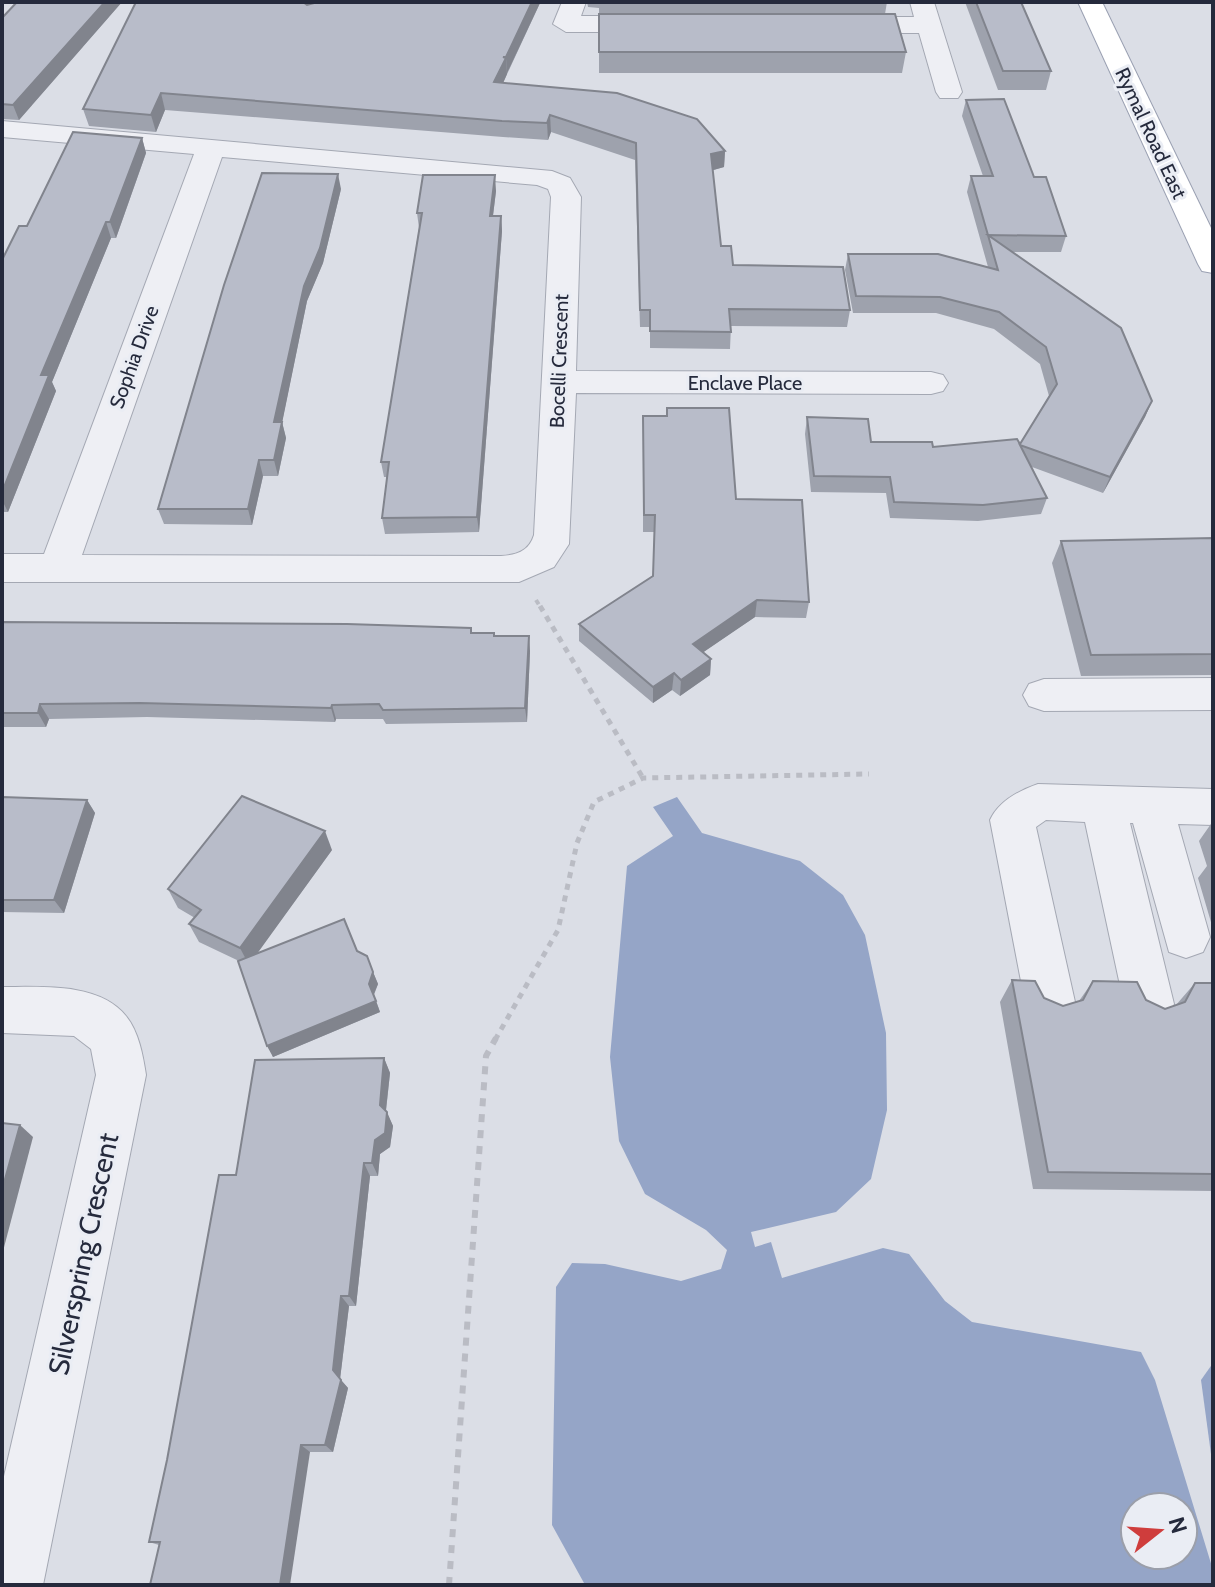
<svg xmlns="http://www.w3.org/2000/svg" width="1215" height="1587" font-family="Cabin,sans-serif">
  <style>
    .water { fill: #95a5c7; fill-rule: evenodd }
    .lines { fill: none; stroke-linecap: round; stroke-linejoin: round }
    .minor-casing { stroke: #a4a8b3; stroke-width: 2 }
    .major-casing { stroke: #9aa0b2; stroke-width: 2 }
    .path-far2 { stroke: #babcc4; stroke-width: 4; stroke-dasharray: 5 5; stroke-linecap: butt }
    .path-far1 { stroke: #babcc4; stroke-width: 5; stroke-dasharray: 6 6; stroke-linecap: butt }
    .path { stroke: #babcc4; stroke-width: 6; stroke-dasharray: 8 8; stroke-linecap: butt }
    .minor { fill: #eeeff4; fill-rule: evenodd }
    .major { fill: #fff; fill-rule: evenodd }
    .wall { fill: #9ea2ad }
    .shaded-wall { fill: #81848d }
    .building { fill: #b8bcc9; stroke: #81848d; stroke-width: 2 }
    .labels { text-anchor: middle; stroke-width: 6; stroke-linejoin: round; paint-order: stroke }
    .far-street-label { font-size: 20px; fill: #252a3c; stroke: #eaedf4 }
    .near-street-label { font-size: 28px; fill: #252a3c; stroke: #eaedf4 }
  </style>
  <rect width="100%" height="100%" fill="#dbdee6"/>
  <!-- water -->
  <g class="water">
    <path d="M677,797l25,36 98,28 43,34 22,40 21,98 1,77 -16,69 -35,33 -85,20 4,15 16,-5 11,36 101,-30 26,6 36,47 27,21 169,30 14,28 58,190v15l-629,-2 -32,-58 4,-238 16,-24 33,1 76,17 40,-12 6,-19 -21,-20 -61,-36 -26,-53 -9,-84 17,-191 46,-30 -20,-29zM1135,1507h48v48h-48z"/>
    <polygon points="1213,1363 1213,1469 1201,1380"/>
  </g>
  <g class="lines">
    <!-- minor casing -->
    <g class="minor-casing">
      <g id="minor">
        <polygon points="562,2 586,2 581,16 656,16 669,24 656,32 566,32 553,24"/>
        <polygon points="910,2 934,2 962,92 958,98 940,98 936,92 919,33 837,33 824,25 837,17 914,17"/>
        <path d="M2,121l550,50 18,7 11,19 -5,174 355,1 12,3 5,8 -5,8 -12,3 -355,-1 -7,151 -15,23 -35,15h-517v-28h42l150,-400 -192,-17zM222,157l315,28 11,4 3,8 -17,338c-5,16 -17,20 -33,21l-419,-1z"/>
        <polygon points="1213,678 1213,710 1044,711 1029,706 1023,695 1029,684 1044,679"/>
        <path d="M1038,784l175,5v36l-35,-1 32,113 -7,15 -17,6 -17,-6 -36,-129h-3l44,181 -8,16 -17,7 -17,-7 -8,-16 -39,-182 -39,-2 -10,7 39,175 -8,16 -17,6 -17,-6 -8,-16 -35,-182c9,-19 28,-29 48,-36z"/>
        <path d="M2,987c38,0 97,-5 124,29 13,16 17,40 20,59l-103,510h-41v-100l94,-410 -5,-26 -17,-13 -72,-3z"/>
      </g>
    </g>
    <!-- major casing -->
    <g class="major-casing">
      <polygon id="major" points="1078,2 1102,2 1213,232 1213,273 1202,271 1198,264"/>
    </g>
    <!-- path-far2 -->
    <polyline class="path-far2" points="536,600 541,608"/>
    <!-- path-far1 -->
    <g class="path-far1">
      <polyline points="540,606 643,778"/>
      <polyline points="495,1040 558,930 577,843 594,802 643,778 869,774"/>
    </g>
    <!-- path -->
    <polyline class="path" points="449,1585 486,1056 496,1038"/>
    <!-- minor -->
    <use href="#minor" class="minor"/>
    <!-- major -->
    <use href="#major" class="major"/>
  </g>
  <!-- wall -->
  <g class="wall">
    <polygon points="17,2 122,2 19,120 2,119 2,18"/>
    <polygon points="136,2 239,2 238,3 307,5 318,2 560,2 558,4 540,3 503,83 725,151 724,167 713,170 721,246 733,265 850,310 847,327 731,326 730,349 650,348 650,327 640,327 635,160 551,132 548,140 503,137 165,110 156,132 89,126 83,109"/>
    <polygon points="587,2 887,2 885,14 906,52 902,73 599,73 599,8 588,7"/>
    <polygon points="965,2 1021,2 1051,71 1046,90 998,90"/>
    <polygon points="966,100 1034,177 1066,236 1061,252 1012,252 1152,401 1145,417 1103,493 1032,467 1047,498 1041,514 978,521 890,518 886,493 811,492 805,434 807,417 871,442 933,447 1020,444 1049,396 1040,364 994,329 936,313 853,313 845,270 848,254 988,267 967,192 971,176 983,176 962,116"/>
    <polygon points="142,138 146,153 116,238 111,238 52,382 56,391 8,512 2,512 2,260 27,226"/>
    <polygon points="341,189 323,263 307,301 282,422 286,438 278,476 263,476 252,525 164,524 158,509"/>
    <polygon points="496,191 493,216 501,216 502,231 479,532 385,534 382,518 387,477 384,477 381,462 419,228 417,213"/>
    <polygon points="643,416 736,499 809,602 806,618 755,617 703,652 711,659 710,675 680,696 672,690 653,703 579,641 579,624 653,576 654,532 643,532"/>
    <polygon points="1213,538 1213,675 1081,676 1052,563 1061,541"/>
    <polygon points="2,622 471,628 472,633 495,636 530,651 527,722 386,724 383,719 336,719 335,722 147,717 49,719 46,727 2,727"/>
    <polygon points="2,797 87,800 95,813 64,913 2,912"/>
    <polygon points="1213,821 1213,929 1198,878 1207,866 1199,841"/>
    <polygon points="332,850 257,953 357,951 373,972 378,984 374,995 380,1012 273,1057 239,961 199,942 189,924 195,918 178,908 168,889"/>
    <polygon points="1012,980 1044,998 1063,1006 1079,1001 1093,981 1146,1000 1165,1009 1176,1005 1195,983 1213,983 1213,1191 1033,1189 1000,1002"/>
    <polygon points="384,1058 390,1073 386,1111 393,1126 390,1147 380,1154 378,1176 370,1176 356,1306 349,1306 340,1379 348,1388 333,1452 310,1452 159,1545 149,1542 236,1175"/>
  </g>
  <!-- shaded-wall -->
  <g class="shaded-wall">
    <polygon points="105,2 122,2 19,120 13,105"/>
    <polygon points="532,2 540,2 540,3 507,73 506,57"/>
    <polygon points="506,58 507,74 496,99 494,82"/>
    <polygon points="161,93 165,110 156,132 151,115"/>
    <polygon points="550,115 551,132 548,140 547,123"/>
    <polygon points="142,138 146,153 116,238 110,222"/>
    <polygon points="725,151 724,167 710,171 711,154"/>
    <polygon points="338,174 341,189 323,263 307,301 279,438 274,422 304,286"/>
    <polygon points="495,175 496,191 491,231 490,216"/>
    <polygon points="501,216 502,231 479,532 477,517"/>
    <polygon points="106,222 111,238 52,382 56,391 8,512 2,500 2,492 41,375"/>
    <polygon points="1152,401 1145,417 1103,493 1110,477"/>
    <polygon points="282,422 286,438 278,476 274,460"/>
    <polygon points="259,460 263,476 252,525 248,509"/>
    <polygon points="757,600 755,617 692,660 693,644"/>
    <polygon points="529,636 530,651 527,722 525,708"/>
    <polygon points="711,659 710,675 680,696 681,680"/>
    <polygon points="674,673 672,690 653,703 653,687"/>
    <polygon points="40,704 49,719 46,727 38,713"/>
    <polygon points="332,705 336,719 335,722 331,708"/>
    <polygon points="87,800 95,813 64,913 54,900"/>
    <polygon points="325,831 332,850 249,965 240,948"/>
    <polygon points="373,972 378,984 373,996 369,984"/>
    <polygon points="376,1001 380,1012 273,1057 267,1046"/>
    <polygon points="384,1058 390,1073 385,1118 380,1105"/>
    <polygon points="387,1112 393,1126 390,1147 380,1154 378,1176 372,1163 375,1140"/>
    <polygon points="20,1125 33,1137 2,1255 2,1190"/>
    <polygon points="364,1163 370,1176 356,1306 349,1296"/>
    <polygon points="341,1296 349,1306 340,1379 333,1370"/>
    <polygon points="341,1380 348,1388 333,1452 325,1445"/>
    <polygon points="301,1445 310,1452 290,1585 280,1585"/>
  </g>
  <!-- building -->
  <g class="building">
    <polygon points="17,2 105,2 13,105 2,104 2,18"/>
    <polygon points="136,2 224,2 223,3 303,2 307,5 318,2 532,2 506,57 503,57 506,58 494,82 617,93 697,119 725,151 711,154 721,246 731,246 733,265 843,267 850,310 729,309 731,332 650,331 650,310 640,310 636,143 550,115 547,123 502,121 161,93 151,115 83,109"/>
    <polygon points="976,2 1021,2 1051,71 1003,71"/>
    <polygon points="599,14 895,14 906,52 599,52"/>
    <polygon points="1004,99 1034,177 1046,177 1066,236 988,235 1121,328 1152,401 1110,477 1020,445 1047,498 983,505 894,502 890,477 814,476 807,417 868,419 871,442 932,442 933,447 1017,439 1020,444 1057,384 1046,347 999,312 940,297 856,296 848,254 938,254 998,270 971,176 993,176 966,100"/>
    <polygon points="73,132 142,138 110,222 106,222 41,375 49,375 2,492 2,260 19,226 27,226"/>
    <polygon points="262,173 338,174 320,248 304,286 274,422 282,422 274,460 259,460 248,509 158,509 224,285"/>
    <polygon points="423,175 495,175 490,216 501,216 477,517 382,518 389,462 381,462 422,213 417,213"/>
    <polygon points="667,408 729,408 736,499 802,500 809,602 757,600 693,644 711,659 681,680 674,673 653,687 579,624 653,576 655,515 644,515 643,416 667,416"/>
    <polygon points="1213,538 1213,654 1091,655 1061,541"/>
    <polygon points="2,622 347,624 471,628 471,633 494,633 494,636 529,636 525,708 383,710 379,704 332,705 331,708 140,703 40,704 38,713 2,713"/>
    <polygon points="242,796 325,831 240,948 189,924 201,910 168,889"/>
    <polygon points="2,797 87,800 54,900 2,900"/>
    <polygon points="344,919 357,951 367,956 373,972 369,984 376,1001 267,1046 238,961"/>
    <polygon points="1012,980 1035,981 1044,998 1063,1006 1083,1000 1093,981 1137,982 1146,1000 1165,1009 1185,1002 1195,983 1213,983 1213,1174 1048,1172"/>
    <polygon points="384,1058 380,1105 387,1112 385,1133 375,1140 372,1163 364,1163 349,1296 341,1296 333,1370 341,1380 325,1445 301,1445 280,1585 150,1585 160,1542 149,1542 167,1460 219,1175 236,1175 255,1060"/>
    <polygon points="2,1123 20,1125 2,1190"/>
  </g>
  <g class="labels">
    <!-- far-street labels -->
    <g class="far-street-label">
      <text transform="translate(1151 133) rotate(65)" y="7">Rymal Road East</text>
      <text transform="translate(134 357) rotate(-70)" y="7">Sophia Drive</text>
      <text transform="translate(559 361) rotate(-88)" y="7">Bocelli Crescent</text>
      <text x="745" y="390">Enclave Place</text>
    </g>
    <!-- near-street labels -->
    <g class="near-street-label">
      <text transform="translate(83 1254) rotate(-78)" y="10">Silverspring Crescent</text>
    </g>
  </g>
  <!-- border -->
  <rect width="1215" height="1587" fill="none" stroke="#252a3c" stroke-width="8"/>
  <!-- north arrow -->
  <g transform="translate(1159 1531) rotate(73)"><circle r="38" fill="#eaedf4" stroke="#9b9faa" stroke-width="2"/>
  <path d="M0-6L14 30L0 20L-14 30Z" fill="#cf3d3c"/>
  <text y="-12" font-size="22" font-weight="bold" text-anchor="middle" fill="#252a3c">N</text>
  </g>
</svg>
